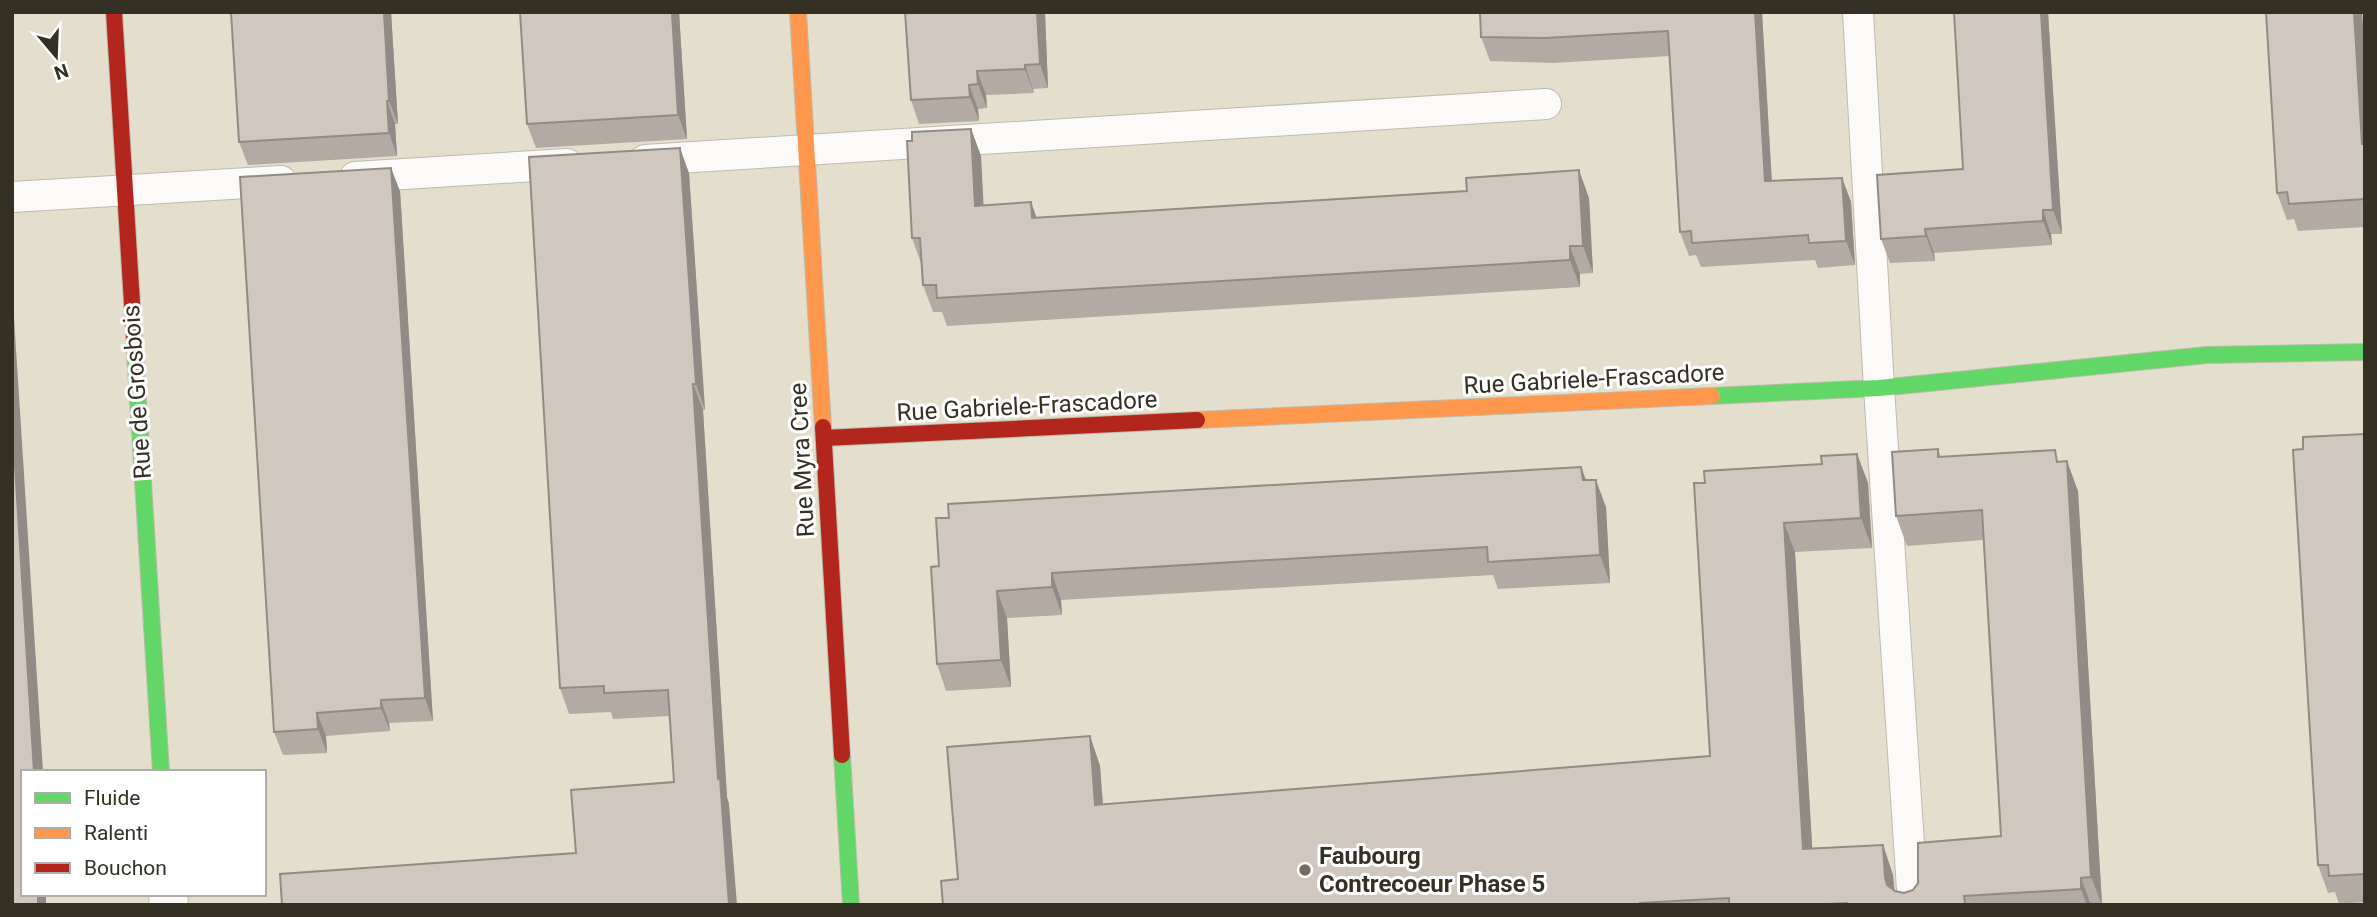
<svg xmlns="http://www.w3.org/2000/svg" width="2377" height="917" font-family="Roboto,sans-serif">
  <style>
    .lines { fill: none; stroke-linecap: round; stroke-linejoin: round }
    .lane-casing { stroke: #bfbbad; stroke-width: 32 }
    .street-casing { stroke: #bfbbad; stroke-width: 40 }
    .fast-casing { stroke: #bfbbad; stroke-width: 18 }
    .slow-casing { stroke: #bfbbad; stroke-width: 18 }
    .jam-casing { stroke: #bfbbad; stroke-width: 18 }
    .lane { stroke: #fbfaf8; stroke-width: 30 }
    .street { stroke: #fbfaf8; stroke-width: 38 }
    .fast { stroke: #63d668; stroke-width: 16 }
    .slow { stroke: #ff974d; stroke-width: 16 }
    .jam { stroke: #b3261e; stroke-width: 16 }
    .wall { fill: #b3aba3 }
    .shaded-wall { fill: #928b85 }
    .building { fill: #d0c7be; stroke: #928b85; stroke-width: 2 }
    .poi-dot { fill: #726d5f; stroke: #fff; stroke-width: 2.5 }
    .labels { text-anchor: middle; stroke-width: 6; stroke-linejoin: round; paint-order: stroke }
    .street-label { font-size: 24px; fill: #343024; stroke: #fff }
    .poi-label { font-size: 24px; font-weight: bold; fill: #343024; stroke: #fff; text-anchor: start }
  </style>
  <rect width="100%" height="100%" fill="#e4dfcd"/>
  <g class="lines">
    <!-- lane casing -->
    <g class="lane-casing">
      <g id="lane">
        <polyline points="1858,12 1879,388 1913,905"/>
        <polyline points="645,160 1546,104"/>
        <polyline points="355,177 567,164"/>
        <polyline points="12,197 281,181"/>
      </g>
    </g>
    <!-- street casing -->
    <g class="street-casing">
      <polyline id="street" points="168,894 169,905"/>
    </g>
    <!-- fast casing -->
    <g class="fast-casing">
      <g id="fast">
        <polyline points="134,336 161,772"/>
        <polyline points="1712,396 1879,388 2207,355 2365,352"/>
        <polyline points="842,755 851,905"/>
      </g>
    </g>
    <!-- slow casing -->
    <g class="slow-casing">
      <g id="slow">
        <polyline points="798,12 823,427"/>
        <polyline points="1197,420 1712,396"/>
      </g>
    </g>
    <!-- jam casing -->
    <g class="jam-casing">
      <g id="jam">
        <polyline points="114,12 134,336"/>
        <polyline points="823,427 842,755"/>
        <polyline points="824,438 1197,420"/>
      </g>
    </g>
    <!-- lane -->
    <use href="#lane" class="lane"/>
    <!-- street -->
    <use href="#street" class="street"/>
    <!-- fast -->
    <use href="#fast" class="fast"/>
    <!-- slow -->
    <use href="#slow" class="slow"/>
    <!-- jam -->
    <use href="#jam" class="jam"/>
  </g>
  <!-- wall -->
  <g class="wall">
    <polygon points="391,12 398,124 395,124 397,156 248,165 239,142"/>
    <polygon points="520,12 679,12 687,139 536,148 527,124"/>
    <polygon points="1045,12 1048,88 1033,89 1034,93 986,95 987,108 978,109 979,121 919,124 911,100"/>
    <polygon points="1480,12 1762,12 1772,181 1842,178 1851,202 1855,265 1818,268 1815,260 1701,267 1696,255 1689,256 1680,232 1670,56 1554,63 1490,61 1481,37"/>
    <polygon points="2048,12 2062,234 2051,234 2052,245 1934,253 1935,261 1890,263 1881,239 1963,169"/>
    <polygon points="2362,12 2365,55 2365,227 2298,231 2294,219 2287,220 2277,193"/>
    <polygon points="971,129 981,156 983,205 1036,218 1589,198 1593,273 1580,274 1580,287 947,326 942,312 933,312 923,285 922,266 912,238 912,141"/>
    <polygon points="689,173 705,410 703,410 727,797 729,804 576,853 674,782 670,716 613,719 611,712 569,714 560,688"/>
    <polygon points="400,191 433,721 389,723 390,731 326,736 327,753 283,755 274,732"/>
    <polygon points="2365,434 2365,902 2339,904 2335,892 2328,893 2318,865"/>
    <polygon points="1938,449 1941,457 2060,462 2078,491 2102,905 943,905 958,879 1090,736 1100,766 1103,804 1710,756 1705,483 1822,464 1857,454 1868,483 1872,548 1795,552 1812,848 1883,845 1893,875 1895,891 1904,893 1913,890 2001,836 1983,540 1907,546 1896,516"/>
    <polygon points="1581,467 1586,480 1606,507 1610,583 1498,589 1493,575 1061,600 1062,615 1007,618 1011,687 946,691 937,664 931,567"/>
  </g>
  <!-- shaded-wall -->
  <g class="shaded-wall">
    <polygon points="384,12 391,12 398,124 389,101"/>
    <polygon points="672,12 679,12 687,139 678,115"/>
    <polygon points="1037,12 1045,12 1048,88 1040,64"/>
    <polygon points="1755,12 1762,12 1773,205 1765,181"/>
    <polygon points="2041,12 2048,12 2062,234 2053,210"/>
    <polygon points="2354,12 2362,12 2365,55 2365,152 2362,144"/>
    <polygon points="1025,65 1033,89 1034,93 1025,69"/>
    <polygon points="977,71 986,95 987,108 978,84"/>
    <polygon points="969,85 978,109 979,121 970,97"/>
    <polygon points="387,101 395,124 397,156 389,133"/>
    <polygon points="971,129 981,156 985,233 975,206"/>
    <polygon points="680,148 689,173 705,410 696,384"/>
    <polygon points="391,168 400,191 433,721 425,698"/>
    <polygon points="1579,170 1589,198 1593,273 1583,246"/>
    <polygon points="1842,178 1851,202 1855,265 1846,241"/>
    <polygon points="1031,202 1041,230 1032,218"/>
    <polygon points="2043,210 2051,234 2052,245 2043,221"/>
    <polygon points="1925,229 1934,253 1935,261 1926,236"/>
    <polygon points="1570,246 1580,274 1580,287 1570,260"/>
    <polygon points="12,286 43,772 34,772 12,417"/>
    <polygon points="693,384 703,410 727,797 729,804 737,905 729,905 718,779"/>
    <polygon points="1857,454 1868,483 1872,548 1861,518"/>
    <polygon points="2067,461 2078,491 2102,905 2091,877"/>
    <polygon points="1581,467 1591,494 1583,480"/>
    <polygon points="1596,480 1606,507 1610,583 1600,555"/>
    <polygon points="1784,523 1795,552 1814,878 1803,849"/>
    <polygon points="1052,573 1061,600 1062,615 1052,587"/>
    <polygon points="997,591 1007,618 1011,687 1001,660"/>
    <polygon points="381,700 389,723 390,731 381,708"/>
    <polygon points="317,713 326,736 327,753 318,729"/>
    <polygon points="1090,736 1100,766 1105,834 1095,805"/>
    <polygon points="1883,845 1893,875 1895,905 1885,877"/>
    <polygon points="2081,878 2091,905 2087,905 2081,889"/>
    <rect x="38" y="894" width="8" height="11"/>
  </g>
  <!-- building -->
  <g class="building">
    <polygon points="231,12 384,12 389,101 387,101 389,133 239,142"/>
    <polygon points="520,12 672,12 678,115 527,124"/>
    <polygon points="905,12 1037,12 1040,64 1025,65 1025,69 977,71 978,84 969,85 970,97 911,100"/>
    <polygon points="1480,12 1755,12 1765,181 1842,178 1846,241 1809,243 1808,235 1692,243 1691,231 1680,232 1668,31 1545,38 1481,37"/>
    <polygon points="1954,12 2041,12 2053,210 2043,210 2043,221 1925,229 1926,236 1881,239 1877,175 1963,169"/>
    <polygon points="2266,12 2354,12 2362,144 2365,144 2365,199 2289,204 2287,192 2277,193"/>
    <polygon points="971,129 975,206 1031,202 1032,218 1467,191 1466,178 1579,170 1583,246 1570,246 1570,260 937,298 936,285 923,285 920,238 912,238 907,141 912,141 912,132"/>
    <polygon points="680,148 696,384 693,384 718,779 720,778 729,905 282,905 280,874 576,853 571,790 674,782 668,690 604,693 604,686 560,688 529,157"/>
    <polygon points="391,168 425,698 381,700 381,708 317,713 318,729 274,732 240,177"/>
    <polygon points="12,417 34,772 23,772 23,894 38,894 38,905 12,905"/>
    <polygon points="2365,434 2365,874 2329,876 2328,865 2318,865 2293,450 2303,449 2303,437"/>
    <polygon points="1938,449 1938,457 2055,450 2057,462 2067,461 2091,877 2081,878 2081,889 1964,896 1965,904 1950,905 1847,905 1847,903 1810,905 1729,905 1729,898 1640,903 1640,905 943,905 941,881 958,879 947,747 1090,736 1095,805 1710,756 1694,483 1705,483 1704,471 1822,464 1821,456 1857,454 1861,518 1784,523 1803,849 1883,845 1885,877 1887,885 1895,891 1904,893 1913,890 1918,883 1918,843 2001,836 1982,510 1896,516 1892,452"/>
    <polygon points="1581,467 1583,480 1596,480 1600,555 1488,562 1487,547 1052,573 1052,587 997,591 1001,660 937,664 931,567 939,566 936,518 949,518 948,504"/>
  </g>
  <!-- markers -->
  <circle class="poi-dot" cx="1305" cy="870" r="7"/>
  <g class="labels">
    <!-- street labels -->
    <g class="street-label">
      <text transform="translate(1594 379) rotate(-3)" y="8">Rue Gabriele-Frascadore</text>
      <text transform="translate(137 392) rotate(-94)" y="8">Rue de Grosbois</text>
      <text transform="translate(1027 406) rotate(-3)" y="8">Rue Gabriele-Frascadore</text>
      <text transform="translate(802 460) rotate(-93)" y="8">Rue Myra Cree</text>
    </g>
    <!-- poi labels -->
    <g class="poi-label">
      <text x="1319" y="864">Faubourg<tspan x="1319" dy="28">Contrecoeur Phase 5</tspan></text>
    </g>
  </g>
  <!-- border -->
  <rect width="2377" height="917" fill="none" stroke="#343024" stroke-width="28"/>
  <!-- legend -->
  <rect x="21" y="770" width="245" height="126" fill="#ffffff" stroke="#aeaca7" stroke-width="2"/>
  <rect x="35" y="793" width="35" height="10" fill="#63d668" stroke="#aeaca7" stroke-width="2"/>
  <text x="84" y="805" font-size="21" fill="#343024">Fluide</text>
  <rect x="35" y="828" width="35" height="10" fill="#ff974d" stroke="#aeaca7" stroke-width="2"/>
  <text x="84" y="840" font-size="21" fill="#343024">Ralenti</text>
  <rect x="35" y="863" width="35" height="10" fill="#b3261e" stroke="#aeaca7" stroke-width="2"/>
  <text x="84" y="875" font-size="21" fill="#343024">Bouchon</text>
  <!-- north arrow -->
  <g transform="translate(56 56) rotate(161)" stroke="#ffffff" stroke-width="5" paint-order="stroke">
  <path d="M0-5L12 26L0 18L-12 26Z" fill="#343024"/>
  <text y="-10" font-size="19" font-weight="bold" text-anchor="middle" fill="#343024">N</text>
  </g>
</svg>
